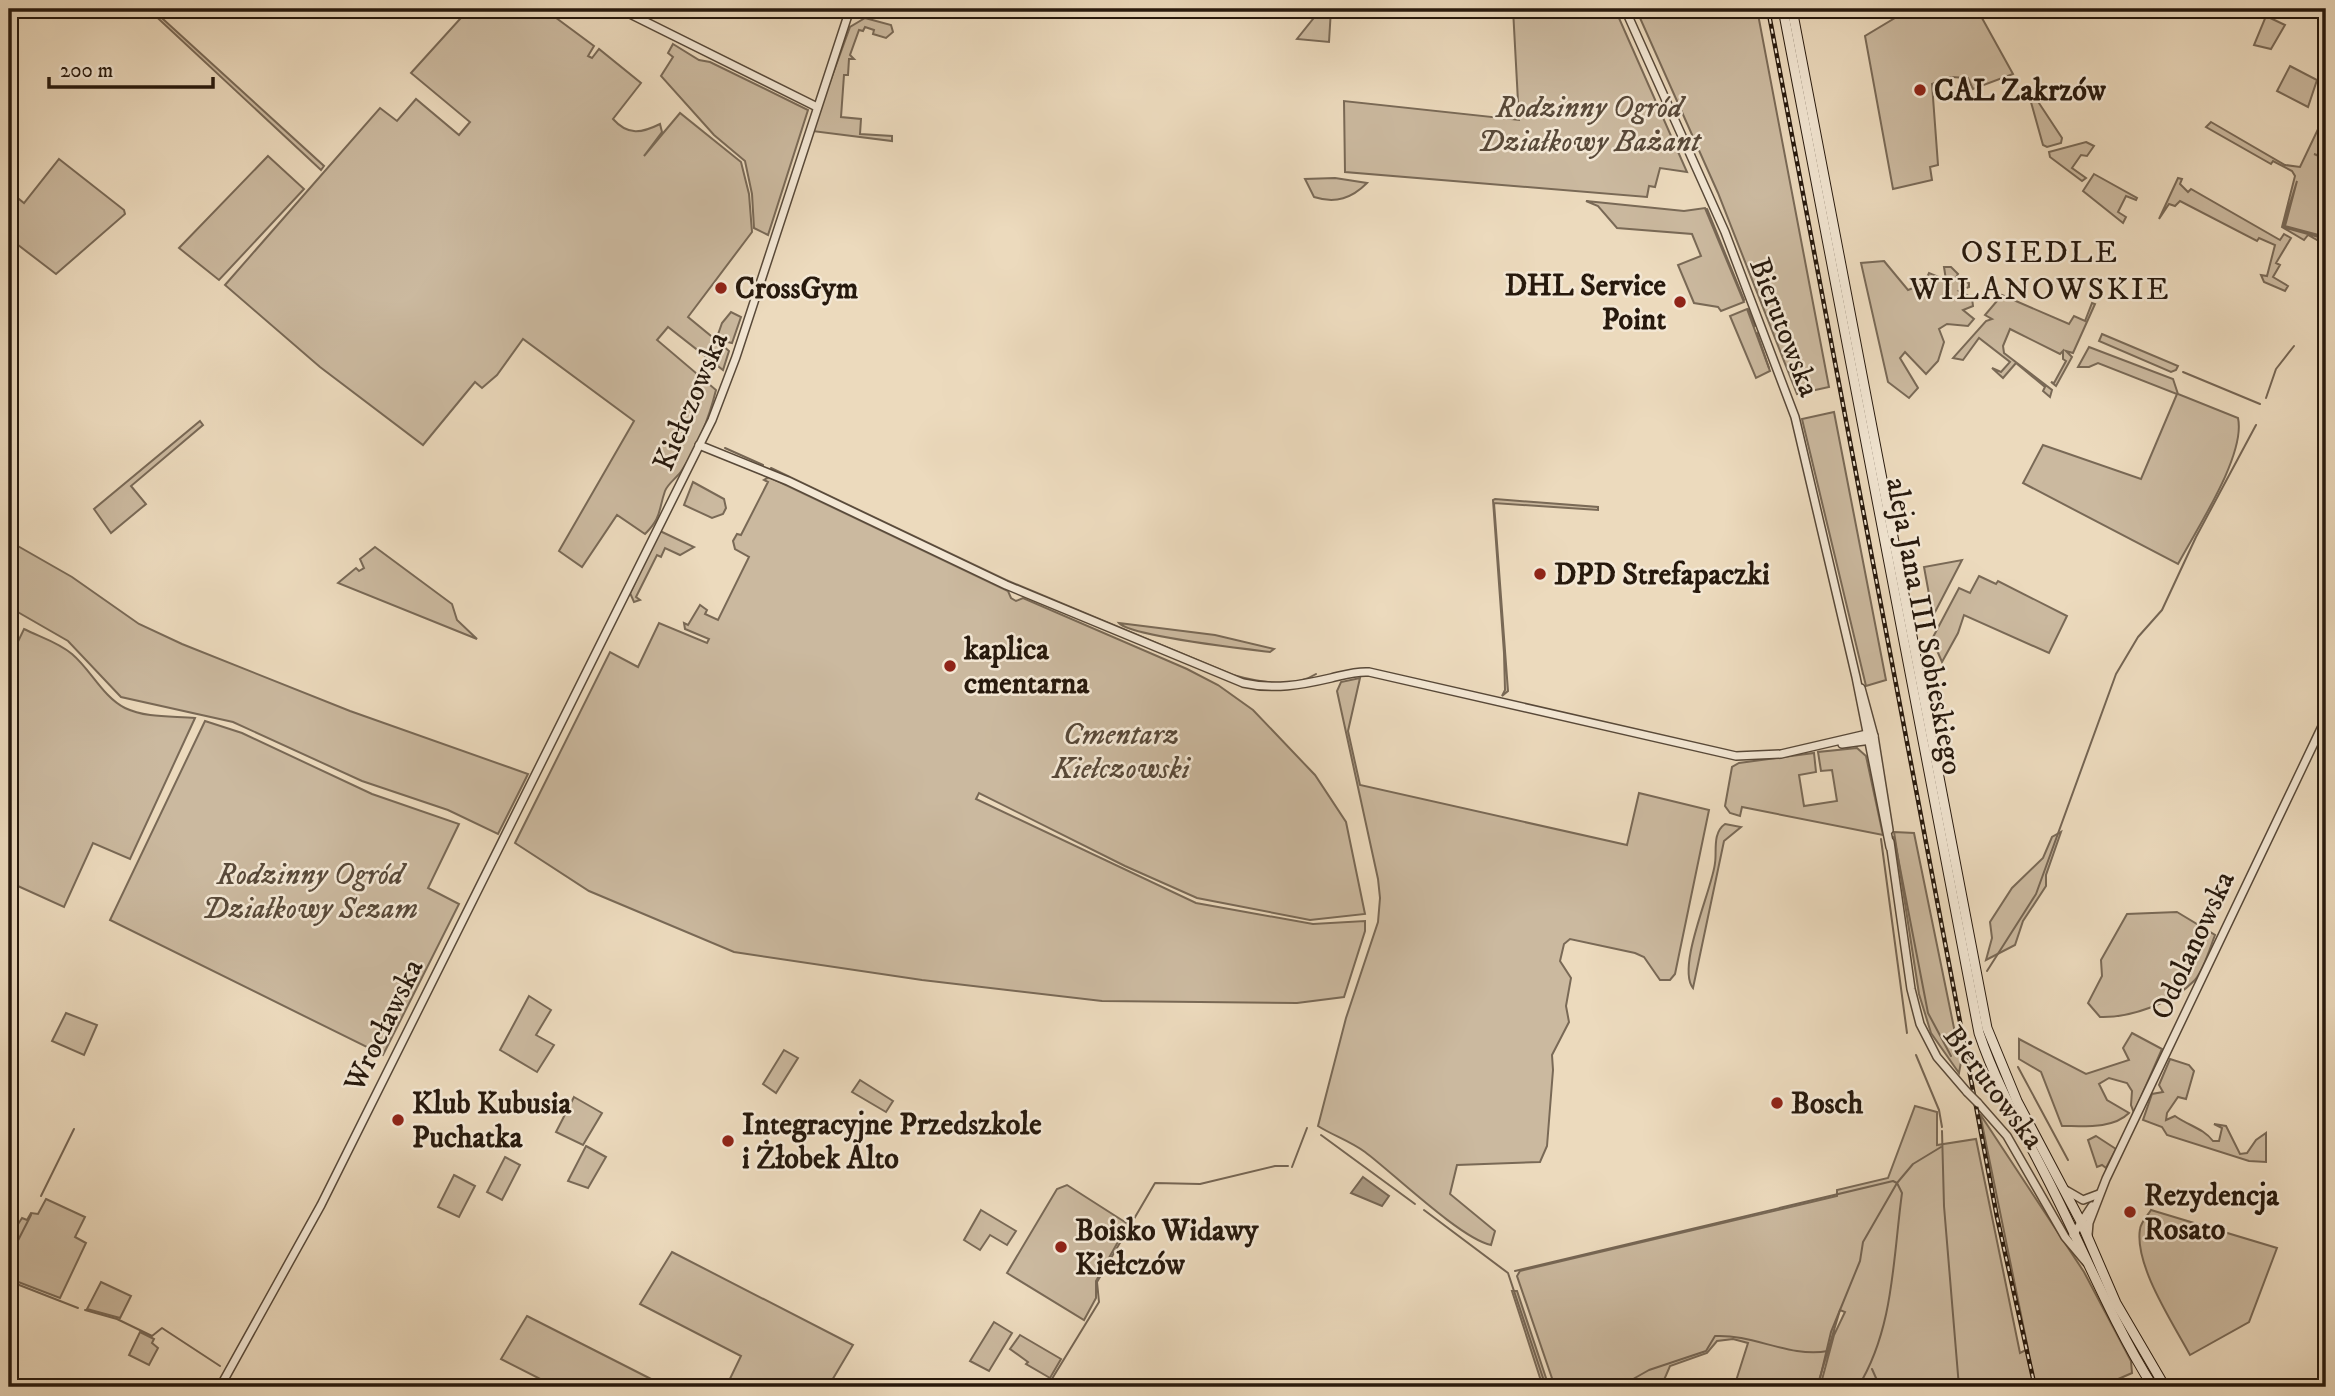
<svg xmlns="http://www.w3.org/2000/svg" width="2335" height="1396" font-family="'IM FELL DW Pica',serif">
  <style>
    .green { fill: #cbb99f; stroke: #796956; stroke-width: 2 }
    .water { fill: #a99881; stroke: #756553; stroke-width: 2 }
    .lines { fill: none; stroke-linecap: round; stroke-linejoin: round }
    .stream { stroke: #756553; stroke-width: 2 }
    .tertiary-casing { stroke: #584939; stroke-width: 10 }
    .secondary-casing { stroke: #27190d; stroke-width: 11 }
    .tertiary { stroke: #f3e7d4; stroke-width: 7 }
    .secondary { stroke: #f3e7d4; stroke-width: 9 }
    .rail-casing { stroke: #27190d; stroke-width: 4.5 }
    .rail { stroke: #f3e7d4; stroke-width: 2; stroke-dasharray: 5; stroke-linecap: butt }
    .tertiary-bridge-casing { stroke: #584939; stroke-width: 10; stroke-linecap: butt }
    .tertiary-bridge { stroke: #f3e7d4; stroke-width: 7 }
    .poi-dot { fill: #8f2418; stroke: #f3e7d4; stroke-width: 2.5 }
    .labels { text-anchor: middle; stroke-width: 5; stroke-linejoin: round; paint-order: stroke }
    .poi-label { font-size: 30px; font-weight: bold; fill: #27190d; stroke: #f3e7d4; text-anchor: start }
    .park-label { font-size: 30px; font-style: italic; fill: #584939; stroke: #f3e7d4 }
    .street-label { font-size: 30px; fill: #27190d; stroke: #f3e7d4 }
    .neighbourhood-label { font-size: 32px; letter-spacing: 2px; fill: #27190d; stroke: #f3e7d4 }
  </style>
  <rect width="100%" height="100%" fill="#ecdabd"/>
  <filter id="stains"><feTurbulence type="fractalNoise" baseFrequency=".00286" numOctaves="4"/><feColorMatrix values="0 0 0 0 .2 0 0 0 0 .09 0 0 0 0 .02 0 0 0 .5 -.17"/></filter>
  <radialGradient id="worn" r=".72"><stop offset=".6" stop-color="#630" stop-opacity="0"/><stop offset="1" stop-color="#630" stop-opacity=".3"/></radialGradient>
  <!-- green -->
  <g class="green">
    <polygon points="148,9 152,9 324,166 321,170"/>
    <path d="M469,9h75l50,37 -6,10 4,2 7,-9 42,34 -28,36c15,17 29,14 47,5l2,8 -18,24 36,-43 61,49 8,32 3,38 -64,85 28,23 6,-17 9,-11 10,5 -9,26 -9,-2 -2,3 8,7 -6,19 -55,-43 -11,13 59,50c-7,28 -18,56 -34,80 -4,7 -14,13 -17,21 -7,20 -3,26 -20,43l-28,-19 -35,52 -23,-16 75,-130 -111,-82 -26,36 -15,13 -7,-6 -52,63 -103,-78 -95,-82 155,-177 17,13 19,-22 43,36 11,-13 -59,-49z"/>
    <polygon points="1321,9 1331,9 1329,42 1297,39"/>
    <polygon points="1513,9 1615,9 1687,172 1660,168 1655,187 1649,186 1647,197 1345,172 1344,101 1519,120"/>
    <polygon points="1636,9 1757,9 1829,387 1797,394 1718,193"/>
    <polygon points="1910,9 1977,9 2013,74 1973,89 1968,78 1951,77 1932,84 1938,165 1930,167 1932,180 1893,189 1865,36"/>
    <polygon points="2266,16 2285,25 2271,49 2254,45"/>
    <polygon points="865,18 891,25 893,32 886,38 873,34 874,30 865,27 863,31 859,30 850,55 854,59 849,59 848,75 844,75 841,117 861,119 860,134 892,136 892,141 812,131 850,27"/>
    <polygon points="673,44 699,60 710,62 808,110 768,235 754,228 752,194 745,161 714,135 661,76 673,57 668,53"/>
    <polygon points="2290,66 2317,80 2308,107 2277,91"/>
    <polygon points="2031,91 2062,138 2061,143 2047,147 2043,145 2029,95"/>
    <polygon points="2211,122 2285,165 2300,167 2320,125 2326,127 2326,158 2314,154 2326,159 2326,237 2285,226 2297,181 2283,227 2326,239 2326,245 2308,235 2304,240 2282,227 2295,176 2292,171 2273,161 2271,164 2206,127"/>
    <polygon points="2086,142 2094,146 2087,156 2081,155 2072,168 2086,178 2082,181 2050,157 2049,152"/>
    <polygon points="268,156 304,189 219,280 179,248"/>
    <polygon points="59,159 124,210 125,214 56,274 9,238 9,191 24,203"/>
    <polygon points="2094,174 2137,198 2136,200 2126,196 2118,212 2126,217 2123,223 2083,191"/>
    <path d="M1335,178l32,5c-15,15 -31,21 -53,14l-9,-18z"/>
    <polygon points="2178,178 2182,179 2180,184 2188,192 2191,189 2280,240 2284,234 2291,238 2276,263 2280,265 2273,277 2288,286 2285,291 2264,282 2261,275 2267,276 2275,245 2259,238 2257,241 2180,201 2175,206 2169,204 2159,219"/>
    <polygon points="1586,201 1684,211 1705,208 1744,302 1721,311 1718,307 1694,303 1678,265 1701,256 1692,234 1617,228 1598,206"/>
    <polygon points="1884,261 1908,290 1924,284 1929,273 1946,280 1944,267 1951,267 1958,274 1955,279 1969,283 1969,287 1959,291 1972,298 1973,306 1963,310 1974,319 1968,326 1947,324 1939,329 1944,342 1938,361 1926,374 1905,352 1900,358 1918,388 1909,398 1888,382 1861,263"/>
    <polygon points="2002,295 2069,324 2074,316 2085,321 2092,303 2095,304 2073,353 2066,351 2072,357 2056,386 2051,382 2054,383 2066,361 2063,359 2063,351 2060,354 2010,329 2003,346 2004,353 2052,390 2050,397 2043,391 2045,387 2016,363 2003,378 1992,368 2001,372 2010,362 1979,338 1963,360 1953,358 1986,321 1992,319 1985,315"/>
    <polygon points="1747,309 1770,371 1756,378 1730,316"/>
    <polygon points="2102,334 2178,366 2176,370 2171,372 2099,341"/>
    <path d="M2089,347l84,32 5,15 60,24c8,37 -42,112 -60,146l-155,-81 20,-38 98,34 36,-85 -79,-31 -9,4h-11z"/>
    <polygon points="1834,412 1886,680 1866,686 1802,419"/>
    <polygon points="200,421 203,425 131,486 146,504 111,533 94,509"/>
    <polygon points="769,477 1008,591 1011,598 1016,601 1023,598 1187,669 1218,685 1253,710 1315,775 1346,822 1365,914 1310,920 1197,898 1125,866 979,793 976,799 1196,903 1313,924 1365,921 1365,931 1344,997 1297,1003 1102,1001 922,980 734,952 589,891 515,843 610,652 638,667 659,623 707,643 709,639 685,629 684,623 688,625 700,605 707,610 705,614 718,620 749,557 735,549 733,541 737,534 741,535 768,482 764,480"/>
    <polygon points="693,482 724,499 726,508 723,514 712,518 684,505"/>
    <polygon points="1495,499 1598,507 1598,510 1494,503 1508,691 1502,696 1505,690 1504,653 1493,500"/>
    <polygon points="660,531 694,547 680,555 665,548 661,557 657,555 636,597 640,600 634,602 630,593"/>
    <polygon points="9,541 72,577 139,624 182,644 350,711 528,774 498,834 448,810 362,781 233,722 121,697 68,641 9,607"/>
    <polygon points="375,547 452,604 457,620 477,639 338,583 356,568 359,571 364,568 360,559"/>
    <polygon points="1962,560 1933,616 1924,567"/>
    <polygon points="1979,576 1996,584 1998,581 2067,616 2049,653 1964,615 1958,633 1942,662 1932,639 1959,588 1970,593"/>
    <path d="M1119,623l96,12 59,14 -4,3c-25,-3 -140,-16 -151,-29z"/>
    <path d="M24,629c16,8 34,13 48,25 19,16 31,43 53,54 21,10 47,8 70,10l-65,141 -37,-16 -29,64 -55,-25v-229l3,1z"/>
    <path d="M1360,678l-12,53 12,54 267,60 12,-52 70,17 -34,164 -5,6h-10l-16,-23 -9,-4 -65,-14 -6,5 -4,17 11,17 -5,28 3,16 -17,33 1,15 -6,76 -7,16 -83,3 -7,29 45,37 -4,14c-30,-6 -99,-73 -126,-93 -15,-11 -33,-17 -47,-26l28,-108 32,-96 2,-24 -2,-19 -41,-188 4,-9z"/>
    <polygon points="205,721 242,733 372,794 459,824 428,888 459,904 383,1055 110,920"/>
    <polygon points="1857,748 1866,756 1883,835 1742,807 1740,816 1730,813 1725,806 1732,767 1739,763 1814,753 1816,772 1799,775 1804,806 1837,801 1832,770 1821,771 1818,752"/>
    <path d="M1725,824l16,3 -17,14 -31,147c-17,-21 20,-101 22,-125 2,-11 -3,-30 10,-39z"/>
    <polygon points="1894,832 1914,833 1961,1062 1959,1073 1931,1033 1919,994"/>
    <polygon points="2061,832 2046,875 2046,886 2023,921 2015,945 1986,960 1992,938 1990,922 2012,888 2043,858 2052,837"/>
    <path d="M2177,912l38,23c-5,13 -11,34 -20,45 -22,23 -65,38 -95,37l-12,-14 14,-27 -1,-16 26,-46z"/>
    <polygon points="529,996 551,1010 536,1035 554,1045 537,1072 500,1050"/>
    <polygon points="66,1013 97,1025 84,1055 52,1041"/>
    <path d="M2132,1033l30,16 -28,64 -3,-8 1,-14 -5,-8 -18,-5 -10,6 8,16 22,13c-16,16 -45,13 -67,13l-21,-54 -22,-13v-20l67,35 43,-14 -6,-12z"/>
    <polygon points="784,1050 798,1058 776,1093 763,1084"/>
    <path d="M2170,1059l19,6 5,6 -8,28 -8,-2 -11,16 -1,7 9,-4c14,10 28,12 38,25h6l3,-13 -8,-4 12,2 14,28 7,-1 9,-13 10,-7v29l-17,-1 -82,-26 -5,-8 -19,-7 9,-26 11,-2 -4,-7z"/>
    <polygon points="860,1080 893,1101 886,1112 852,1092"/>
    <polygon points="574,1097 602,1113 583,1145 556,1132"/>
    <polygon points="1915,1106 1937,1112 1937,1145 1976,1139 2020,1353 2028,1349 1980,1114 2084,1272 2131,1361 2132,1373 2100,1387 1820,1387 1834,1335 1845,1312 1840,1310 1817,1387 1753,1387 1747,1381 1735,1384 1748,1343 1733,1339 1717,1341 1707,1353 1670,1366 1661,1387 1555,1387 1517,1276 1520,1271 1837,1196 1837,1190 1888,1178"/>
    <polygon points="2096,1136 2116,1149 2106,1168 2102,1165 2097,1167 2088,1140"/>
    <polygon points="586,1146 606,1157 588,1188 568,1181"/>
    <polygon points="505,1157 520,1165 502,1200 487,1192"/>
    <polygon points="454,1175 475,1186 459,1217 438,1207"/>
    <polygon points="1067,1185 1128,1224 1096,1281 1096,1298 1084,1320 1007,1273 1057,1189"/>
    <path d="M46,1199l39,18 -10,20 11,6 -26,55 -47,-18 -1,-11h-3c0,-21 1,-34 13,-51l5,2 4,-7 7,1z"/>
    <polygon points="981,1210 1016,1231 1007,1245 990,1235 980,1250 964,1240"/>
    <path d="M2151,1210l126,38 -28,74 -59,33c-17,-32 -56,-90 -50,-126 1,-7 8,-14 11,-19z"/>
    <polygon points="672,1252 853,1345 828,1387 726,1387 741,1356 640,1304"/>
    <polygon points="101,1282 131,1296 120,1318 87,1309"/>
    <polygon points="1512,1291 1517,1291 1549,1387 1543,1387"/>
    <polygon points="527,1316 655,1381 668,1387 556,1387 501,1359"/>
    <polygon points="994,1322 1012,1333 989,1371 970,1361"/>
    <polygon points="140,1332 154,1339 152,1343 158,1348 149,1365 129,1355"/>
    <polygon points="1020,1335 1061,1359 1050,1378 1026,1364 1028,1362 1010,1349"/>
  </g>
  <!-- water -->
  <polygon class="water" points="1363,1177 1389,1196 1382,1206 1351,1193"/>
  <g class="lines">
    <!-- stream -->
    <g class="stream">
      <polyline points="1707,209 1744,300"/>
      <polyline points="1748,309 1755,326"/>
      <polyline points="1757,333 1769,368"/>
      <polyline points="2183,372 2260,404"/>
      <polyline points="2266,398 2276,369 2294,346"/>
      <polyline points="725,448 763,465"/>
      <path d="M771,468l235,112 227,95c25,7 60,14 83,-1"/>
      <polyline points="1894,837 1928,1013 1951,1056"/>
      <polyline points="1881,839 1907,1033"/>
      <polyline points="1987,971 2036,894 2116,674 2138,637 2162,610 2196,537 2256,425"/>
      <polyline points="1944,1040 1955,1038"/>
      <polyline points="1916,1055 1939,1110 1942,1127"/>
      <polyline points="2018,1067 2068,1160"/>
      <polyline points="1942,1131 1944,1206 1959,1387"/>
      <polyline points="1321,1135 1415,1204"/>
      <polyline points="1292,1167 1307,1128"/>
      <polyline points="41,1196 74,1129"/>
      <polyline points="1424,1210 1508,1273 1546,1387"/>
      <polyline points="9,1258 31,1215"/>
      <polyline points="1515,1271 1893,1181 1897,1183"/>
      <polyline points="9,1281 78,1308"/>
      <polyline points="85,1310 117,1319 152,1336 162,1328 220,1366"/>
      <polyline points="1872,1369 1880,1387"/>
      <polyline points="1047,1387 1099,1302 1097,1282 1155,1183 1200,1184 1275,1166 1288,1166"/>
      <path d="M1619,1387l30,-17 57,-19 9,-15c39,-2 74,22 113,15"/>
      <polyline points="1818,1387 1831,1332 1860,1261 1863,1242 1897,1183"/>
      <path d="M1858,1387c36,-58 35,-129 44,-194l-5,-10 16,-19 28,-17"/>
    </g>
    <!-- tertiary casing -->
    <g class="tertiary-casing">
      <g id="tertiary">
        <polyline points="620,9 817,107"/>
        <polyline points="1625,9 1725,232 1795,417 1856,677 1890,847"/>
        <path d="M699,445l89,36 218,104 237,98c31,7 58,2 88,-5 13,-3 25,-7 38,-6l367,84 45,-2 86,-20 7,2"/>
        <polyline points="1861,688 1874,736 1889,830"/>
        <polyline points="1842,744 1871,740"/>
        <polyline points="1890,842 1911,989 1920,1024 1937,1057 1967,1092"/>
        <polyline points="1978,1103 2007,1136 2065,1237 2086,1262"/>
        <polyline points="2064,1189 2083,1200 2099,1194"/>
        <polyline points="2073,1235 2092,1206"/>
        <polyline points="2088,1235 2089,1223 2106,1179 2326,718"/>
        <polyline points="220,1387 321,1205 712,420 736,357 850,9"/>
      </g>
    </g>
    <!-- secondary casing -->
    <g class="secondary-casing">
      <g id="secondary">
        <path d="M1783,9l196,1024c19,57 49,106 75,159 33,66 60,133 99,195"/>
        <polyline points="1792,9 1987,1028 2017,1101 2081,1222 2116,1303 2165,1387"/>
      </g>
    </g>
    <!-- tertiary -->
    <use href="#tertiary" class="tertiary"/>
    <!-- secondary -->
    <use href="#secondary" class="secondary"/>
    <!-- rail casing -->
    <g class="rail-casing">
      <polyline id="rail" points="1768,9 1997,1217 2035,1387"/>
    </g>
    <!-- rail -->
    <use href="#rail" class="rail"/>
    <!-- tertiary-bridge casing -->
    <g class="tertiary-bridge-casing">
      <polyline id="tertiary-bridge" points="1967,1092 1978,1103"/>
    </g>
    <!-- tertiary-bridge -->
    <use href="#tertiary-bridge" class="tertiary-bridge"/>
  </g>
  <!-- markers -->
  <g class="poi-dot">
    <circle cx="1920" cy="90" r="7"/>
    <circle cx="721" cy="288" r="7"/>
    <circle cx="1680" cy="302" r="7"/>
    <circle cx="1540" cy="574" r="7"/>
    <circle cx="950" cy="666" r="7"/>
    <circle cx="1777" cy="1103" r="7"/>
    <circle cx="398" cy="1120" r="7"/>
    <circle cx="728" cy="1141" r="7"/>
    <circle cx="2130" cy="1212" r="7"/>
    <circle cx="1061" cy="1247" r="7"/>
  </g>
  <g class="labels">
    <!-- poi labels -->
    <g class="poi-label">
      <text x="1934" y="100">CAL Zakrzów</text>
      <text x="1666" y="295" text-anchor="end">DHL Service<tspan x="1666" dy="34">Point</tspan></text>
      <text x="735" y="298">CrossGym</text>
      <text x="1554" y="584">DPD Strefapaczki</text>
      <text x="964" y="659">kaplica<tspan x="964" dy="34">cmentarna</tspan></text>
      <text x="412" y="1113">Klub Kubusia<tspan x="412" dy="34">Puchatka</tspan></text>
      <text x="1791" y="1113">Bosch</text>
      <text x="742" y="1134">Integracyjne Przedszkole<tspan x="742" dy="34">i Żłobek Alto</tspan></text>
      <text x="2144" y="1205">Rezydencja<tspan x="2144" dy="34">Rosato</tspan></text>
      <text x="1075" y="1240">Boisko Widawy<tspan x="1075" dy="34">Kiełczów</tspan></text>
    </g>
    <!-- park labels -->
    <g class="park-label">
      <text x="1589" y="117">Rodzinny Ogród<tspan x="1589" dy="34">Działkowy Bażant</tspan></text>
      <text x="1121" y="744">Cmentarz<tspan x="1121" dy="34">Kiełczowski</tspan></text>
      <text x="310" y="884">Rodzinny Ogród<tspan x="310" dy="34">Działkowy Sezam</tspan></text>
    </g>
    <!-- street labels -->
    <g class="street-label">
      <text transform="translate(1785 327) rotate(69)" y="10">Bierutowska</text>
      <text transform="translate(690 401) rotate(-67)" y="10">Kiełczowska</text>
      <text transform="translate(1925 626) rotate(79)" y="10">aleja Jana III Sobieskiego</text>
      <text transform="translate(2192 945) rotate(-65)" y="10">Odolanowska</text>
      <text transform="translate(383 1025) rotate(-64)" y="10">Wrocławska</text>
      <text transform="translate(1994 1087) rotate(53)" y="10">Bierutowska</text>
    </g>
    <!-- neighbourhood labels -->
    <g class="neighbourhood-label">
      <text x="2040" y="262">OSIEDLE<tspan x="2040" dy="37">WILANOWSKIE</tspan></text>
    </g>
  </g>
  <!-- margin -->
  <rect width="2335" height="1396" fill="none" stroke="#ecdabd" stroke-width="35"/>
  <rect x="10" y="10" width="2314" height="1375" fill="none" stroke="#27190d" stroke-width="3.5"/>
  <rect x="18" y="18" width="2300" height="1361" fill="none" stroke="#27190d" stroke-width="2"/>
  <!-- scale -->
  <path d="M49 77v10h164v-10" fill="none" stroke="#27190d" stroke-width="3.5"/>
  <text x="60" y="77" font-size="21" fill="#27190d" stroke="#f3e7d4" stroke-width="5" paint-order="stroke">200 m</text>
  <rect width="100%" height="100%" filter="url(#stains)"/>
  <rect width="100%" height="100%" fill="url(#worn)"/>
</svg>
